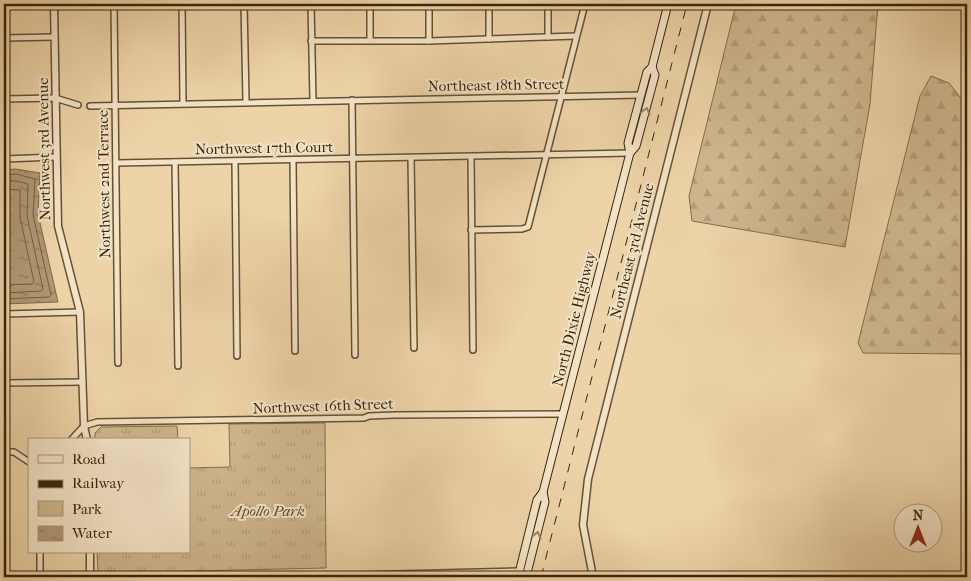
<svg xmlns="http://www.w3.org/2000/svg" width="971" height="581" font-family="'IM FELL French Canon',serif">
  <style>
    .forest { fill: url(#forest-firs); stroke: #846e4e }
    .park { fill: url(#park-tufts); stroke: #846e4e }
    .water { fill: url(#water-ripples); stroke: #806a4b }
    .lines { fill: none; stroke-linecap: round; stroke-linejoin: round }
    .shore { stroke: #745e41; stroke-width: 1 }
    .minor-casing { stroke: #665134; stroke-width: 8 }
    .tertiary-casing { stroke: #665134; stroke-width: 9 }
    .secondary-casing { stroke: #39250e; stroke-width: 9 }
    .minor { stroke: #f3e3c6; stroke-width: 5 }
    .tertiary { stroke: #f3e3c6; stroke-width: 6 }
    .secondary { stroke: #f3e3c6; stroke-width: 7 }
    .rail { stroke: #39250e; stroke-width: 1; stroke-dasharray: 9 9; stroke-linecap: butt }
    .oneway { stroke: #96846a }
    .labels { text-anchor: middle; stroke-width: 4; stroke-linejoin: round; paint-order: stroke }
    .street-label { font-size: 15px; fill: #39250e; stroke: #f3e3c6 }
    .park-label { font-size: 15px; font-style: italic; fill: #5e492e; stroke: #f3e3c6 }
  </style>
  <defs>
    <pattern id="forest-firs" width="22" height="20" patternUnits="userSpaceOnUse" patternTransform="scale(1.25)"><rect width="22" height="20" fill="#ceb68e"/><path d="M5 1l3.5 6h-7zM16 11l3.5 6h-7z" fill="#b29c79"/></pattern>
    <pattern id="park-tufts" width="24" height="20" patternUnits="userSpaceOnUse" patternTransform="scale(1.25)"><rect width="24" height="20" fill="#ceb68e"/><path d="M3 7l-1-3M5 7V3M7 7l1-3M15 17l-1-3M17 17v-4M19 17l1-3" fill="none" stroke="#b29c79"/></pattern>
    <pattern id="water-ripples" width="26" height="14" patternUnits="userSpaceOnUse" patternTransform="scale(1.25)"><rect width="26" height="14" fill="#b09874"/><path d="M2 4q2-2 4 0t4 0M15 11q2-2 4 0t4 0" fill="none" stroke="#907c5e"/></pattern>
  </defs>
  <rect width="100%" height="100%" fill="#edd4a8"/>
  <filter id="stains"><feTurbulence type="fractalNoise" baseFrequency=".004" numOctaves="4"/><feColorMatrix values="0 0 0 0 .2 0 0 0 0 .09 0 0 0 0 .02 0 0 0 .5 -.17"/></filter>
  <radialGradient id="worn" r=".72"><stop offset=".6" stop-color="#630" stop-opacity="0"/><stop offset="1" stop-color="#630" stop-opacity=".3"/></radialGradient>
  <!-- forest -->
  <g class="forest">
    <polygon points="736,4 878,4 870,104 845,247 692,221 689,196"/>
    <polygon points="931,76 949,83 967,106 967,354 863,353 858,343 920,96"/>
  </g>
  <!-- park -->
  <g class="park">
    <polygon points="325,423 326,568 102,573 98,571 97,552 189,552 189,468 230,467 229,424"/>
    <polygon points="177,426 178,440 95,440 95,433 101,427"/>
  </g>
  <!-- water -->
  <polygon class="water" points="16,169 40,173 38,214 58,302 4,304 4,170"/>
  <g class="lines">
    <!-- shore -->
    <g class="shore">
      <polyline points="4,175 16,174 35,179 33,215 51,295 49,297 4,299"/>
      <polyline points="4,181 16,181 28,184 27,216 43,289 41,291 4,293"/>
      <polyline points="4,189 20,190 20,217 34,282 32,284 4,285"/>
    </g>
    <!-- minor casing -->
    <g class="minor-casing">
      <g id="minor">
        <polyline points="114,4 118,363"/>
        <polyline points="182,4 183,102"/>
        <polyline points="244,4 246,101"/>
        <polyline points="311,4 313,101"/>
        <polyline points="370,4 370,40"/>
        <polyline points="429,4 429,41"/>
        <polyline points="489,4 489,39"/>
        <polyline points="548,4 548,37"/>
        <polyline points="4,38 54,37"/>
        <polyline points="311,41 429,41 576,36"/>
        <polyline points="4,99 55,98 78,105"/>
        <polyline points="352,100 355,355"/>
        <polyline points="90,106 641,95"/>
        <polyline points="471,157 473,350"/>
        <polyline points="411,158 414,348"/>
        <polyline points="4,159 56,157"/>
        <polyline points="235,161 237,356"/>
        <polyline points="293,161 295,351"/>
        <polyline points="175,162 178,366"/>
        <polyline points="117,163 630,153"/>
        <polyline points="471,230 522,229 528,227 585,4"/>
        <polyline points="4,314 80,312"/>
        <polyline points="4,383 83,382"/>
        <polyline points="71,440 84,426 97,422 364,418 369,416 395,415 563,414"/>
        <polyline points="4,452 14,452 29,462"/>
        <polyline points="40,552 40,577"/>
        <polyline points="274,577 519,571"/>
      </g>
    </g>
    <!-- tertiary casing -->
    <g class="tertiary-casing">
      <g id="tertiary">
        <polyline points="54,4 58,226 80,312 84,426 87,440"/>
        <polyline points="90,552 90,577"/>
        <polyline points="593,577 583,525 588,479 708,4"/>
      </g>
    </g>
    <!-- secondary casing -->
    <g class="secondary-casing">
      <g id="secondary">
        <polyline points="630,153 636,146 655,75 652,67"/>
        <polyline points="518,577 537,500 543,492 553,453 630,153 628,143 647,72 652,67 668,4"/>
        <polyline points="526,577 545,502 543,492"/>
      </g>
    </g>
    <!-- minor -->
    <use href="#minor" class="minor"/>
    <!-- tertiary -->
    <use href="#tertiary" class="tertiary"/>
    <!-- secondary -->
    <use href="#secondary" class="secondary"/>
    <!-- rail -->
    <polyline class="rail" points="541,577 687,4"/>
  </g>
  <!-- one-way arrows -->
  <defs><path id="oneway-chevron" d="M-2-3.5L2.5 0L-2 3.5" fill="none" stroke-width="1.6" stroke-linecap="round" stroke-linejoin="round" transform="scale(1.25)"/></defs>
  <g class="oneway">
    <use href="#oneway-chevron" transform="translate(646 111) rotate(-75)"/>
    <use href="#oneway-chevron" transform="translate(537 535) rotate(-76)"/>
  </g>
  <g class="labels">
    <!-- street labels -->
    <g class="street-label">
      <text transform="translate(496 85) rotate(-1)" y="5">Northeast 18th Street</text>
      <text transform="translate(264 148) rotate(-1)" y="5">Northwest 17th Court</text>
      <text transform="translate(44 149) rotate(-91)" y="5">Northwest 3rd Avenue</text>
      <text transform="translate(104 184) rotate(-91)" y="5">Northwest 2nd Terrace</text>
      <text transform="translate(632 251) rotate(-76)" y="5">Northeast 3rd Avenue</text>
      <text transform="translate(574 319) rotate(-76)" y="5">North Dixie Highway</text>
      <text transform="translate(323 406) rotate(-2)" y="5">Northwest 16th Street</text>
    </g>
    <!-- park labels -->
    <g class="park-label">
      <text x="268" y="516">Apollo Park</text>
    </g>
  </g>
  <!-- margin -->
  <rect width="971" height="581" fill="none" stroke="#edd4a8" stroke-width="20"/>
  <rect x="5" y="5" width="961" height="571" fill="none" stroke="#39250e" stroke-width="2.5"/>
  <rect x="10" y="10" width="951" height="561" fill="none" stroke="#39250e"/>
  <!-- legend -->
  <rect x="28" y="438" width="162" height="115" fill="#f3e3c6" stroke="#a9977c"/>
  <rect x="38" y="455" width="25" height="8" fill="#f3e3c6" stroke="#a9977c"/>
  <text x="72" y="464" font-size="15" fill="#39250e">Road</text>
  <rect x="38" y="480" width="25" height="8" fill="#39250e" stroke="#a9977c"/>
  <text x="72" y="488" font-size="15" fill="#39250e">Railway</text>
  <rect x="38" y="501" width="25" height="15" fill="url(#park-tufts)" stroke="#a9977c"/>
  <text x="72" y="514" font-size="15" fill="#39250e">Park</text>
  <rect x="38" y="526" width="25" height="15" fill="url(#water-ripples)" stroke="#a9977c"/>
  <text x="72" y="538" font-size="15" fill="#39250e">Water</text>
  <!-- north arrow -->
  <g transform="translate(918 528)"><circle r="24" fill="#f3e3c6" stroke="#a9977c"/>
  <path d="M0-4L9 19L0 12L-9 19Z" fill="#8f2418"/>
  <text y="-8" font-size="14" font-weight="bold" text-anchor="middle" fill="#39250e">N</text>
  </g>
  <rect width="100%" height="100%" filter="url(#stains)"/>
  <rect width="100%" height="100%" fill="url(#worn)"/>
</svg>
